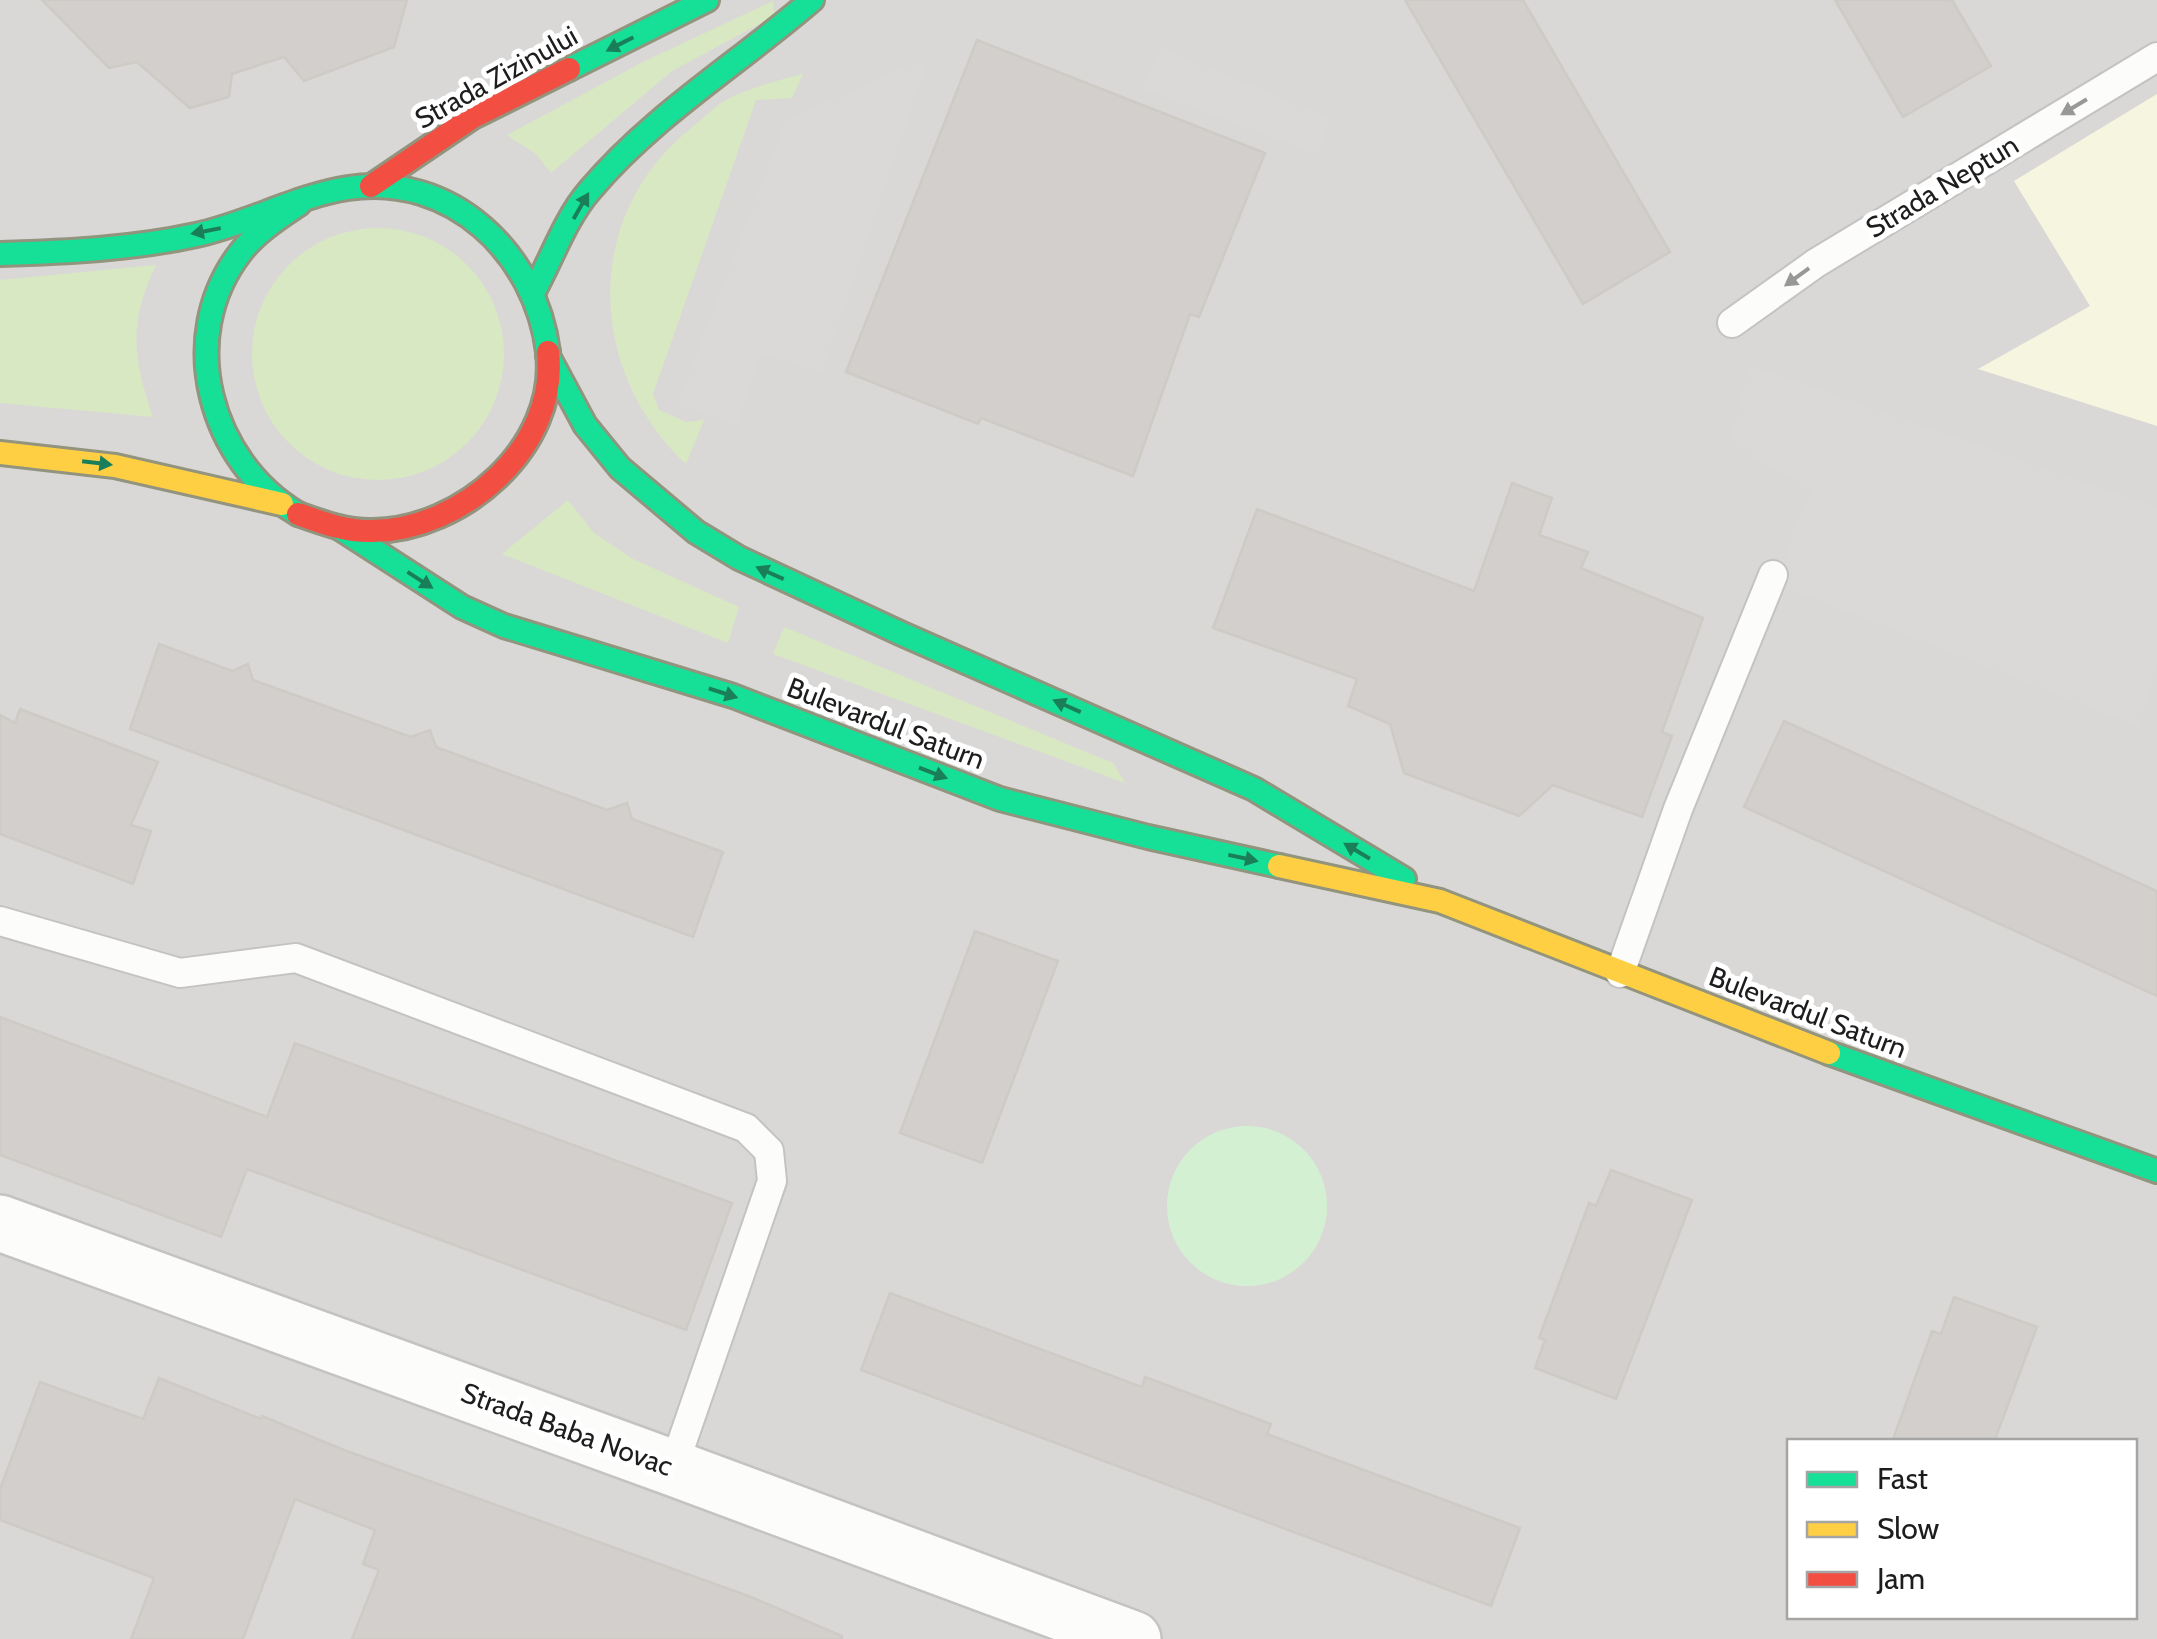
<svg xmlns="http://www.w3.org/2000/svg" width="2157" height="1639" font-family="Cabin,sans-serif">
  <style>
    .residential { fill: #dad8d6; fill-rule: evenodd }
    .education { fill: #f5f5e0 }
    .grass { fill: #d7e8c3 }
    .park { fill: #d3f1d2 }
    .parking { fill: #dad9d7 }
    .building { fill: #d2cfcc; stroke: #cecbc6; stroke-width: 2.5 }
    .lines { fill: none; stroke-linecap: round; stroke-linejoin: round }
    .lane-casing { stroke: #c4c3c1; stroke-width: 32 }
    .street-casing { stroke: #c4c3c1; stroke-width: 60 }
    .fast-casing { stroke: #92947e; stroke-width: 28 }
    .slow-casing { stroke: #92947e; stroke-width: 28 }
    .jam-casing { stroke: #92947e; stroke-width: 28 }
    .lane { stroke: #fcfcfb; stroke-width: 28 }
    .street { stroke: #fcfcfb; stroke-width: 55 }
    .fast { stroke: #16e098; stroke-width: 22 }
    .slow { stroke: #ffcf43; stroke-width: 22 }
    .jam { stroke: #f24e42; stroke-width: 22 }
    .oneway { fill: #1a7e5a }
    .oneway2 { fill: #989897 }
    .labels { text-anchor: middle; stroke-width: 10; stroke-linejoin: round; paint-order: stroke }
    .street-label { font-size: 28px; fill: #1d1d1d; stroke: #fff }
  </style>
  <rect width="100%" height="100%" fill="#ebe9e5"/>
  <!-- residential -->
  <path class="residential" d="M0,0h2157v1639h-2157zM1790,1442h344v174h-344z"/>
  <!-- education -->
  <polygon class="education" points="2157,94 2157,426 1978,369 2090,306 2014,181"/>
  <!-- grass -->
  <g class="grass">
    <polygon points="773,1 774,16 672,71 551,173 536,154 507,135 643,62"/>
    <path d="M803,74l-11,24 -36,2 -103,294 6,16 27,12 18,-2 -18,44c-98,-92 -105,-246 3,-334 13,-10 26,-25 41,-32 23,-11 49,-18 73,-24z"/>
    <circle cx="378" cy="354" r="126"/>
    <path d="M156,265c-28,58 -23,93 -3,152l-153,-14v-123z"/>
    <polygon points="568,500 594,533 633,559 739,607 728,643 502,554"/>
    <polygon points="784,627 1113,763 1125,783 773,654"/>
  </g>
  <!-- park -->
  <circle class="park" cx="1247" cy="1206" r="80"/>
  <!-- parking -->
  <g class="parking">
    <polygon points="1160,47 1331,119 1316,154 1143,89"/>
    <polygon points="929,56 822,373 761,354 738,425 677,405 786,120"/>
    <polygon points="1750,365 2157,508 2157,664 2139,727 1780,585 1795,519 1814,493 1729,443"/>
  </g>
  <!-- building -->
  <g class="building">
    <polygon points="42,0 407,0 394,47 304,81 284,57 232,74 229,97 190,108 137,62 109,68"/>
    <polygon points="1405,0 1523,0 1670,252 1583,304"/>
    <polygon points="1835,0 1952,0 1991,66 1903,117"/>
    <polygon points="977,40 1265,153 1199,317 1190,314 1133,476 981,418 978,424 846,372"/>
    <polygon points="1512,483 1552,498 1539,535 1588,552 1581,568 1703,618 1662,732 1672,736 1642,817 1553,785 1519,816 1404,773 1390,724 1348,706 1357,679 1213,628 1257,509 1474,591"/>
    <polygon points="159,644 232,671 248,664 253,680 411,737 430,730 436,747 607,810 627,803 632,819 723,852 693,937 130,729"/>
    <polygon points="20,709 158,762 131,825 151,831 133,884 0,834 0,715 15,723"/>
    <polygon points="1784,721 2157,891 2157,996 1744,807"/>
    <polygon points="975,931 1058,961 982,1163 900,1133"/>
    <polygon points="0,1017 267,1117 295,1043 732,1203 686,1330 247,1169 221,1237 0,1155"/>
    <polygon points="1611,1170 1692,1200 1616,1399 1535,1368 1545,1340 1539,1338 1589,1203 1596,1206"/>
    <polygon points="890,1293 1142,1387 1145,1377 1271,1424 1267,1434 1520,1528 1491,1606 861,1370"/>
    <polygon points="1954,1297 2037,1327 1994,1442 1892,1442 1932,1331 1941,1334"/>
    <polygon points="159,1378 261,1419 262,1416 344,1450 751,1597 842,1636 842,1639 352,1639 379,1570 363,1564 375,1530 295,1499 243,1639 131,1639 154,1578 0,1520 0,1489 40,1382 143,1419"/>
  </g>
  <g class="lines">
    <!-- lane casing -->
    <g class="lane-casing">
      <g id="lane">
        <polyline points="1732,323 1816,263 2157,57"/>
        <polyline points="0,921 180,973 296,958 746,1128 769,1151 772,1181 673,1468"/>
        <polyline points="1620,973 1678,809 1773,575"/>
      </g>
    </g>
    <!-- street casing -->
    <g class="street-casing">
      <polyline id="street" points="0,1223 673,1468 1133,1639"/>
    </g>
    <!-- fast casing -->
    <g class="fast-casing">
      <g id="fast">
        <polyline points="569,69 707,0"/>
        <path d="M0,254c66,-2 132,-5 196,-19 52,-11 100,-39 152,-47 104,-16 188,66 200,164"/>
        <path d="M534,291c18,-33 31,-72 56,-101 62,-74 149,-127 222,-190"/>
        <polyline points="548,356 585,425 620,468 696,532 739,558 900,633 1254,789 1404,879"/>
        <path d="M298,514c-88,-52 -123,-176 -58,-261 15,-20 38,-35 59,-49"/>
        <polyline points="338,527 462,607 504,626 733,696 1000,799 1148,837 1279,866"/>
        <polyline points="1829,1053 2157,1171"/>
      </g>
    </g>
    <!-- slow casing -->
    <g class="slow-casing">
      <g id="slow">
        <polyline points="0,453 115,466 282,504"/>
        <polyline points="1279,866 1440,901 1829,1053"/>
      </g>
    </g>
    <!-- jam casing -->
    <g class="jam-casing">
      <g id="jam">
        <polyline points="371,186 473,117 569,69"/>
        <path d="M298,514c25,9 49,18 75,17 89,-1 186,-84 175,-179"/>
      </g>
    </g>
    <!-- lane -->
    <use href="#lane" class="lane"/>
    <!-- street -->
    <use href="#street" class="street"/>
    <!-- fast -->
    <use href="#fast" class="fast"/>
    <!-- slow -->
    <use href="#slow" class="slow"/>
    <!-- jam -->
    <use href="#jam" class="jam"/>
  </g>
  <!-- one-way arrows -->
  <defs><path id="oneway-solid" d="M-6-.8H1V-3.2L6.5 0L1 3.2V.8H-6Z" transform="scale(2.5)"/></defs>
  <g class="oneway">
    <use href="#oneway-solid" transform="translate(620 44) rotate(153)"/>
    <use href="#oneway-solid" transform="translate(581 206) rotate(-60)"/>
    <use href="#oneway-solid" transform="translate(206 231) rotate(169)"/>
    <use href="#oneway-solid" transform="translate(97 463) rotate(7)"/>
    <use href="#oneway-solid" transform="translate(770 573) rotate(-156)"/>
    <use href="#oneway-solid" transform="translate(420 580) rotate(33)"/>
    <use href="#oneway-solid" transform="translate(723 693) rotate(18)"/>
    <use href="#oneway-solid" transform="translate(1067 706) rotate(-156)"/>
    <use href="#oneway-solid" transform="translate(933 773) rotate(21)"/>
    <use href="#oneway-solid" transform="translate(1357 851) rotate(-149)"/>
    <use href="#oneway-solid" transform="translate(1243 858) rotate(12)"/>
  </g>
  <g class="oneway2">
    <use href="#oneway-solid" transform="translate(2074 107) rotate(149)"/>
    <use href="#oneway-solid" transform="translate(1797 277) rotate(144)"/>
  </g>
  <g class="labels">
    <!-- street labels -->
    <g class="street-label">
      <text transform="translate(496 77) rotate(-29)" y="10">Strada Zizinului</text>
      <text transform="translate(1942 186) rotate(-31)" y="10">Strada Neptun</text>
      <text transform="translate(886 723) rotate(21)" y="10">Bulevardul Saturn</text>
      <text transform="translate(1808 1012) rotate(21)" y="10">Bulevardul Saturn</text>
      <text transform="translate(567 1429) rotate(20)" y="10">Strada Baba Novac</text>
    </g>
  </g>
  <!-- legend -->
  <rect x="1787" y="1439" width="350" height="180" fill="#ffffff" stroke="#a5a5a5" stroke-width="2.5"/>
  <rect x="1807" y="1472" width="50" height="15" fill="#16e098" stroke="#a5a5a5" stroke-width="2.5"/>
  <text x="1877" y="1489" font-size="30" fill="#1d1d1d">Fast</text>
  <rect x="1807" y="1522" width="50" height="15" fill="#ffcf43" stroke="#a5a5a5" stroke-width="2.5"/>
  <text x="1877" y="1539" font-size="30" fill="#1d1d1d">Slow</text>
  <rect x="1807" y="1572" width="50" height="15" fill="#f24e42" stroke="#a5a5a5" stroke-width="2.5"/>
  <text x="1877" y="1589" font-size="30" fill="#1d1d1d">Jam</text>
</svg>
